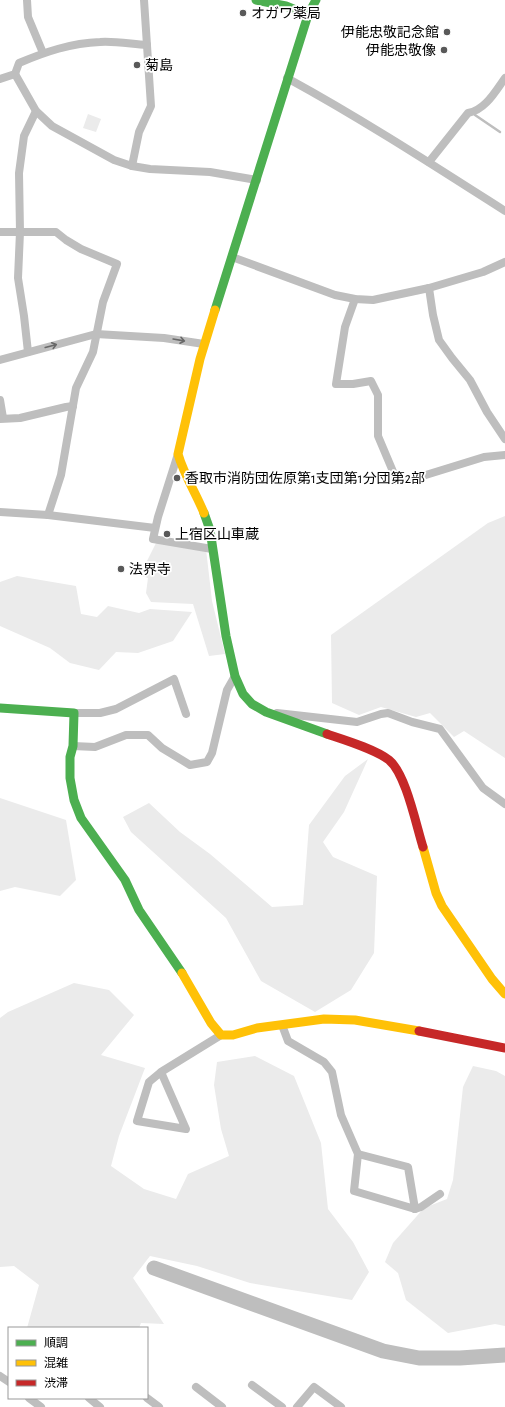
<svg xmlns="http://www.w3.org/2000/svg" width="505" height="1407" font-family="'Alegreya Sans','Noto Sans JP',sans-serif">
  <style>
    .green { fill: #ebebeb }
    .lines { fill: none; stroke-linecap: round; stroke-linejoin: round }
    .stream { stroke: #bebebe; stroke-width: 2.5 }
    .river { stroke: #bebebe; stroke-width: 15 }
    .street { stroke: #bebebe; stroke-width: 8 }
    .fast { stroke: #4caf50; stroke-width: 9 }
    .slow { stroke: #ffc107; stroke-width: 9 }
    .jam { stroke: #c62828; stroke-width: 9 }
    .oneway { stroke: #686868 }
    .poi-dot { fill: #595959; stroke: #fff; stroke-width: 1.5 }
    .labels { text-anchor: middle; stroke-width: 3.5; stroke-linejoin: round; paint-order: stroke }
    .poi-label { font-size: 14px; fill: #000; stroke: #fff; text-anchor: start }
  </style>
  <rect width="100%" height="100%" fill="#fff"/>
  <!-- green -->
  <g class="green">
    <polygon points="88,114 101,119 96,132 83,128"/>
    <polygon points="505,516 505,758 464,731 454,737 430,713 416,717 381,707 359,715 332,703 331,635 488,523"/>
    <polygon points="156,543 206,549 212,601 225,654 209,656 193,604 151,602 146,593 148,578 140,575"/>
    <polygon points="17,576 76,586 81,614 97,617 108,606 139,613 150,609 192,612 173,641 138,653 116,652 99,670 70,663 50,648 0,626 0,582"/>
    <polygon points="368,759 344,812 323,842 333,857 377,876 374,953 351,990 315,1012 261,981 226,918 131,832 123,817 149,803 180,832 210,854 272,907 303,905 309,825 345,776"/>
    <polygon points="0,798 66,820 76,880 60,896 15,887 0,891"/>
    <polygon points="74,983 109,990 134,1015 101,1055 145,1068 119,1136 111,1166 144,1189 176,1199 188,1174 229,1156 221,1129 214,1085 217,1062 255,1056 294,1076 321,1143 328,1209 353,1242 369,1272 352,1300 250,1283 197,1266 150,1256 133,1278 164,1324 141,1323 139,1328 27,1328 39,1285 14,1266 0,1267 0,1018 8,1012"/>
    <polygon points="473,1066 496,1071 505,1076 505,1326 495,1324 448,1333 406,1300 398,1273 385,1262 393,1243 424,1208 447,1199 453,1180 463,1087"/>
  </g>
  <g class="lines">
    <!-- stream -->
    <polyline class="stream" points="475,115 500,132"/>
    <!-- river -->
    <polyline class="river" points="154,1268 383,1351 419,1358 460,1358 505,1355"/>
    <!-- street -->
    <g class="street">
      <polyline points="27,0 28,17 43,53"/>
      <polyline points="15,74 36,111 52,126 114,160 132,166 150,169 210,172 257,180"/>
      <path d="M287,78c75,41 146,87 218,133"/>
      <path d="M0,79l15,-5 4,-11c26,-11 52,-20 81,-21 15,-1 31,2 47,3"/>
      <path d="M429,162l39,-49c17,-3 27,-21 37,-35"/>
      <polyline points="132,166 139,132 151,106 144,0"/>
      <polyline points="0,232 56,232 66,240 81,249 117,264 103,302 93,352 76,388 61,475 48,515"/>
      <polyline points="232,257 335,295 355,299 373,300 429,288 483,272 505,262"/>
      <polyline points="429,288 433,315 439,340 452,358 470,380 487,412 505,439"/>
      <polyline points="355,299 345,327 336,384 353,384 371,381 378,395 378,436 397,481 416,478 484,457 505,455"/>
      <polyline points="28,352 24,316 18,278 20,232 19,173 24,136 36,111"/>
      <polyline points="0,360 96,334 164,338 204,344"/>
      <polyline points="0,400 3,418"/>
      <polyline points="0,419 20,418 66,407 73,406"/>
      <polyline points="178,454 158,517 153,539 212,549"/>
      <polyline points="0,512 48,515 155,528"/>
      <polyline points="74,713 100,713 116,709 174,679 186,714"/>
      <polyline points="277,713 357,722 381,714 388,713 412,722 440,729 483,788 505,804"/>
      <polyline points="73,746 95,747 126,735 148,735 162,748 190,765 207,762 212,753 227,690 235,676"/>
      <polyline points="282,1025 288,1041 324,1062 332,1072 341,1115 358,1154 354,1191 415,1209 421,1207 440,1194"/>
      <polyline points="161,1072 149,1082 137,1121 186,1129 161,1072 221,1035"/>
      <polyline points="358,1154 408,1167 415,1209"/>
      <polyline points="0,1376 9,1382"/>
      <polyline points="252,1385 282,1407"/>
      <polyline points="196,1387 222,1407"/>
      <polyline points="29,1398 41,1407"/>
      <polyline points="89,1398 100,1407"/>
      <polyline points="147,1398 159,1407"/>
      <polyline points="297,1407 314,1387 341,1407"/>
    </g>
    <!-- fast -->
    <g class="fast">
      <polyline points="256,0 286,6 308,15 316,0"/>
      <polyline points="215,310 308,15"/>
      <polyline points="204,513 210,530 226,636 235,676 243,694 252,704 266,712 327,734"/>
      <polyline points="0,708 74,713 73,746 70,757 70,778 74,800 81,818 125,880 139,910 182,973"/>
    </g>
    <!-- slow -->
    <g class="slow">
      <path d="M204,513c-8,-20 -20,-38 -26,-59l22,-95 15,-49"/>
      <polyline points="423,847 436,893 442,906 492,979 505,994"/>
      <polyline points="182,973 211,1023 221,1035 233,1035 257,1028 324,1019 355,1020 419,1031"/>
    </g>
    <!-- jam -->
    <g class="jam">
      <path d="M327,734c18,6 48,15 62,26 17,14 27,65 34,87"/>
      <polyline points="419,1031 505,1048"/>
    </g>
  </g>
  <!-- one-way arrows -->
  <defs><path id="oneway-shaft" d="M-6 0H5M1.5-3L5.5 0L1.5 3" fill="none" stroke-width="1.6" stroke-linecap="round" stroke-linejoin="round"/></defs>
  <g class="oneway">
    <use href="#oneway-shaft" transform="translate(179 340) rotate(10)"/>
    <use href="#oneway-shaft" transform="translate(51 346) rotate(-15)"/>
  </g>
  <!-- markers -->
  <g class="poi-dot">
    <circle cx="243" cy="13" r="4"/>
    <circle cx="447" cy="32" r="4"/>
    <circle cx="444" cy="50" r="4"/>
    <circle cx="137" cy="65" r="4"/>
    <circle cx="177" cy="478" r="4"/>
    <circle cx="167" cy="534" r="4"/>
    <circle cx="121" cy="569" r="4"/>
  </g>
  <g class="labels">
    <!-- poi labels -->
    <g class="poi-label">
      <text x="251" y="18">オガワ薬局</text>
      <text x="439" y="37" text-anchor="end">伊能忠敬記念館</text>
      <text x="436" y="55" text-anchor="end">伊能忠敬像</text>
      <text x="145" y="70">菊島</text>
      <text x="185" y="483">香取市消防団佐原第1支団第1分団第2部</text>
      <text x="175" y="539">上宿区山車蔵</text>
      <text x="129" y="574">法界寺</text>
    </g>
  </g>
  <!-- legend -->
  <rect x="8" y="1327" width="140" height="72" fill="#ffffff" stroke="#999999"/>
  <rect x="16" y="1340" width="20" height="6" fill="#4caf50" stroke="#999999"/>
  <text x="44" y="1347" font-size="12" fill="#000000">順調</text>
  <rect x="16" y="1360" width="20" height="6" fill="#ffc107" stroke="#999999"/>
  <text x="44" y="1367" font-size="12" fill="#000000">混雑</text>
  <rect x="16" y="1380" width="20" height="6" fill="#c62828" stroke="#999999"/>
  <text x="44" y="1387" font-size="12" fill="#000000">渋滞</text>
</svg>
